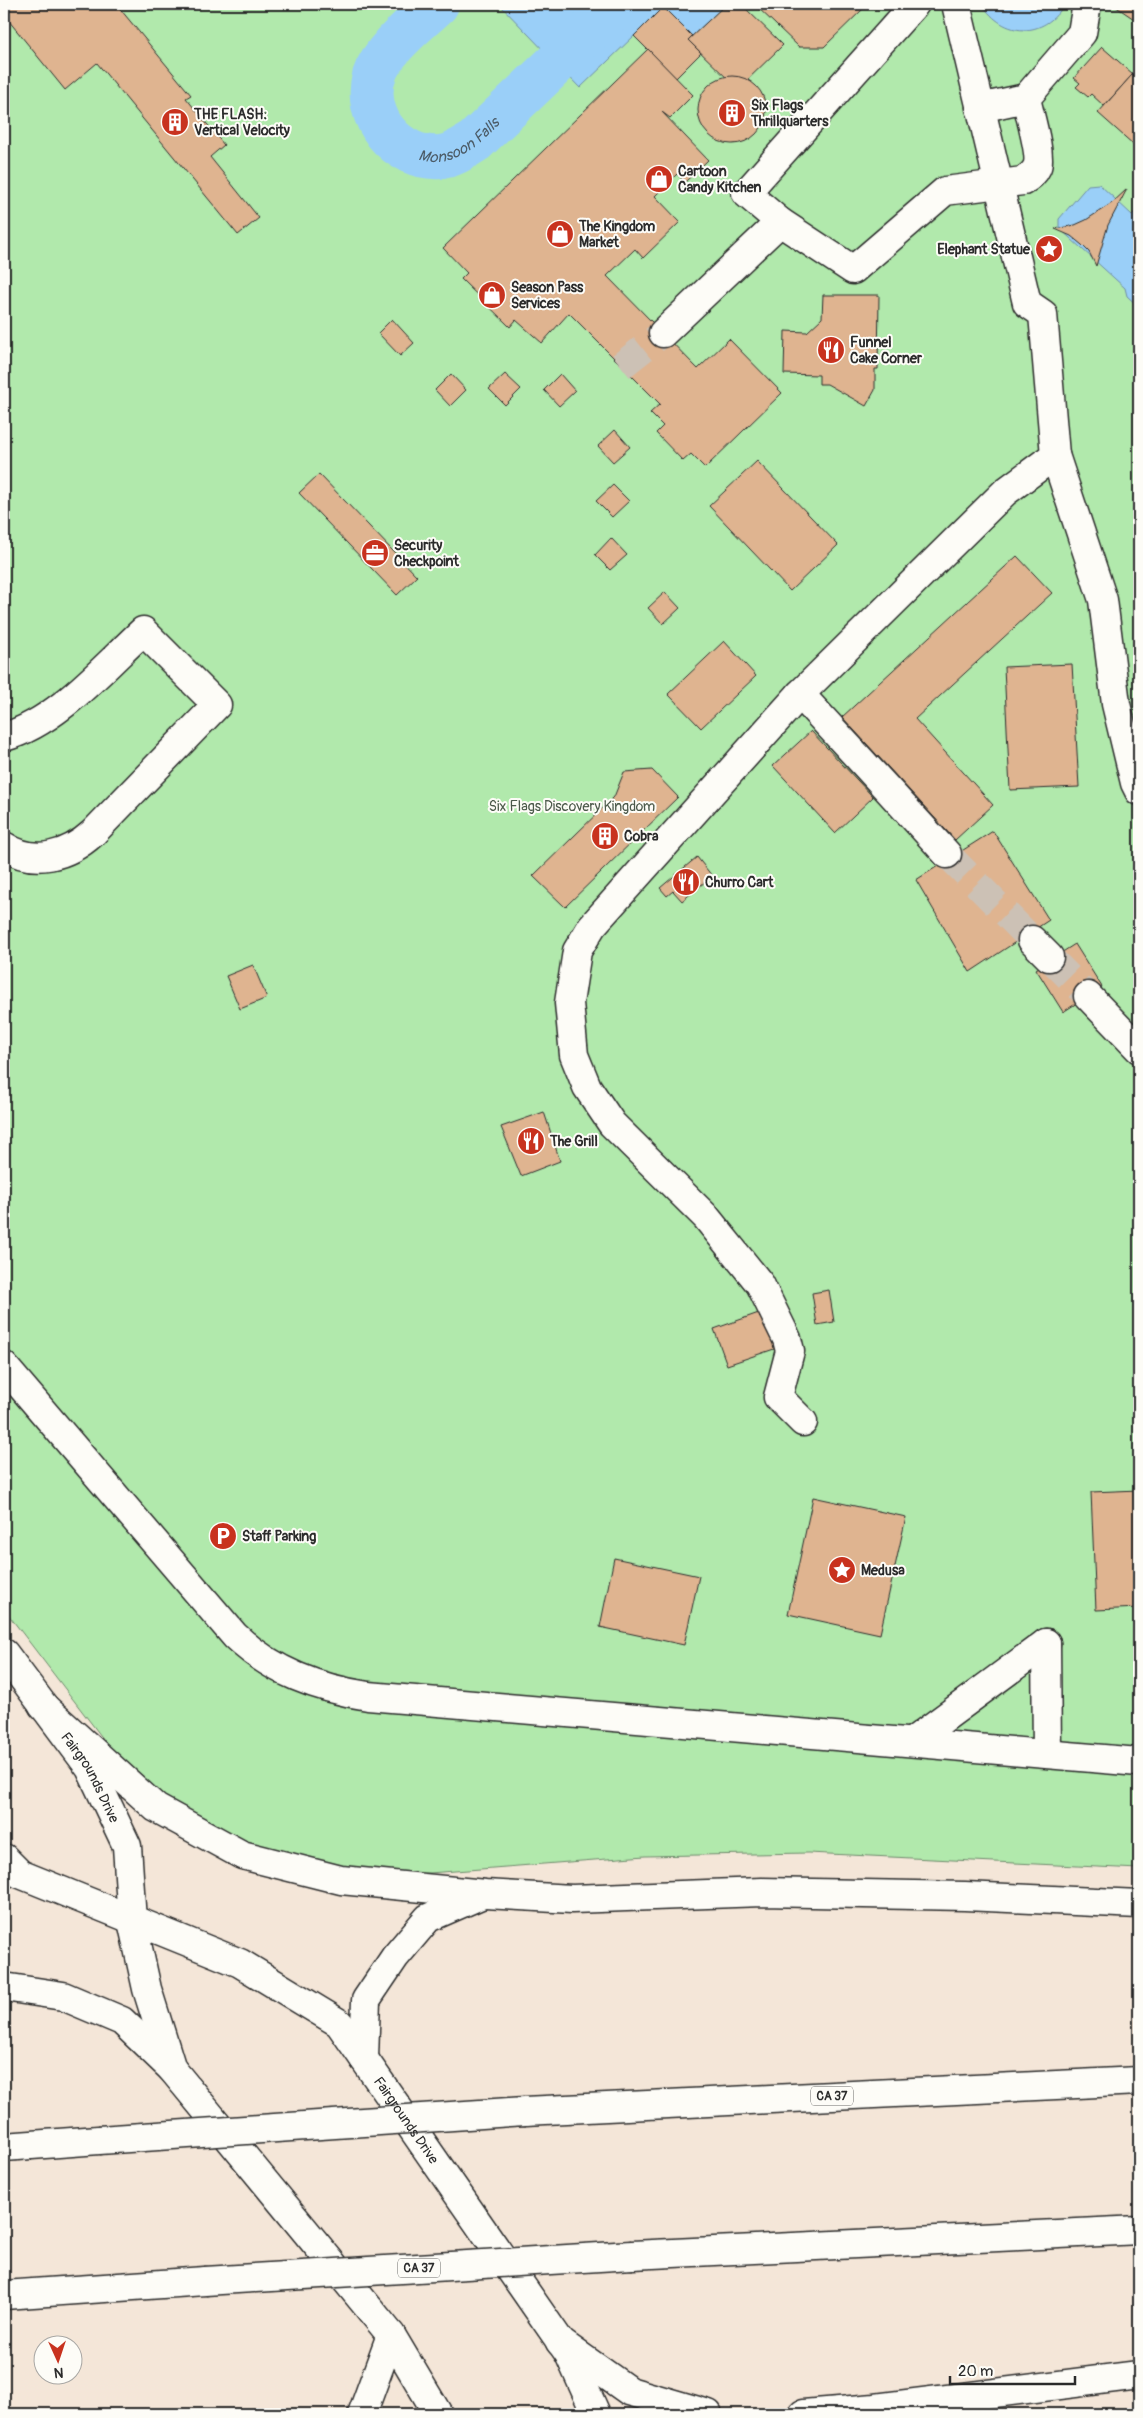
<svg xmlns="http://www.w3.org/2000/svg" width="1143" height="2418" font-family="Pangolin,sans-serif">
  <style>
    .green { fill: #b1e9ac; stroke: #6e8a6c }
    .water { fill: #9acff8; stroke: #6e8da6 }
    .lines { fill: none; stroke-linecap: round; stroke-linejoin: round }
    .canal { stroke: #9acff8; stroke-width: 44 }
    .building { fill: #dfb490; stroke: #2b2b2b }
    .minor-tunnel { stroke: #ccc1b5; stroke-width: 28; stroke-dasharray: 28 14; stroke-linecap: butt }
    .minor-casing { stroke: #2b2b2b; stroke-width: 31 }
    .major-casing { stroke: #2b2b2b; stroke-width: 31 }
    .highway-casing { stroke: #2b2b2b; stroke-width: 31 }
    .minor { stroke: #fdfcf7; stroke-width: 28 }
    .major { stroke: #fdfcf7; stroke-width: 28 }
    .highway { stroke: #fdfcf7; stroke-width: 28 }
    .highway-bridge-casing { stroke: #2b2b2b; stroke-width: 31; stroke-linecap: butt }
    .highway-bridge { stroke: #fdfcf7; stroke-width: 28 }
    .labels { text-anchor: middle; stroke-width: 4; stroke-linejoin: round; paint-order: stroke }
    .shield { fill: #fdfcf7; stroke: #6a6a68; stroke-width: 1 }
    .shield-label { font-size: 12px; font-weight: bold; fill: #2b2b2b }
    .poi-label { font-size: 14px; font-weight: bold; fill: #2b2b2b; stroke: #fdfcf7; text-anchor: start }
    .park-label { font-size: 14px; fill: #4c5a4b; stroke: #fdfcf7 }
    .street-label { font-size: 14px; fill: #2b2b2b; stroke: #fdfcf7 }
    .water-label { font-size: 15px; font-style: italic; fill: #4c5c68; stroke: #fdfcf7 }
  </style>
  <rect width="100%" height="100%" fill="#f4e6d8"/>
  <filter id="ink" filterUnits="userSpaceOnUse"><feTurbulence type="fractalNoise" baseFrequency=".02" numOctaves="2"/><feDisplacementMap in="SourceGraphic" scale="10" xChannelSelector="R" yChannelSelector="G"/><feConvolveMatrix kernelMatrix="1 2 1 2 8 2 1 2 1" color-interpolation-filters="sRGB"/></filter>
  <g filter="url(#ink)">
    <!-- green -->
    <polygon class="green" points="4,4 1139,4 1139,1869 808,1853 645,1856 341,1880 156,1808 4,1609"/>
    <!-- water -->
    <g class="water">
      <polygon points="501,4 726,4 692,36 663,8 580,88 500,5"/>
      <path d="M982,4h83c-22,35 -61,34 -83,0z"/>
      <polygon points="1099,184 1132,215 1139,208 1139,307 1127,296 1125,288 1059,228 1059,219 1088,185"/>
    </g>
    <g class="lines">
      <!-- canal -->
      <path class="canal" id="s1" d="M437,4c-19,18 -55,46 -63,72 -12,41 23,84 66,81 13,-1 24,-9 35,-16l143,-137"/>
    </g>
    <!-- building -->
    <g class="building">
      <polygon points="4,4 116,4 191,95 186,98 224,145 210,157 259,218 238,235 97,63 65,90 4,15"/>
      <polygon points="726,4 741,4 783,45 738,89 688,40"/>
      <polygon points="754,4 868,4 824,47 799,47"/>
      <polygon points="1112,4 1139,4 1139,54 1137,21"/>
      <polygon points="663,7 692,36 688,40 701,53 676,78 634,36"/>
      <polygon points="1102,47 1133,74 1104,106 1091,94 1088,97 1076,87 1080,83 1074,78"/>
      <polygon points="648,49 693,95 670,118 662,112 708,160 685,182 677,174 655,196 680,222 643,258 635,249 607,276 698,369 729,339 782,393 705,468 691,454 683,461 656,433 663,426 650,413 660,404 569,313 542,343 516,320 510,327 461,279 467,273 443,248"/>
      <polygon points="1139,67 1139,139 1134,145 1098,113"/>
      <circle cx="732" cy="110" r="34"/>
      <polygon points="1127,189 1108,225 1096,266 1089,252 1082,245 1071,236 1055,229 1075,225 1086,220 1112,203"/>
      <polygon points="823,295 879,295 878,369 875,369 875,390 866,406 827,384 819,384 819,375 784,374 785,331 807,332 822,318"/>
      <polygon points="392,319 414,343 400,356 378,333"/>
      <polygon points="451,374 466,390 450,406 435,390"/>
      <polygon points="505,374 521,389 505,405 489,389"/>
      <polygon points="560,374 575,391 559,406 544,390"/>
      <polygon points="615,430 630,447 613,462 598,446"/>
      <polygon points="757,461 838,545 790,591 709,506"/>
      <polygon points="319,474 417,576 397,595 299,493"/>
      <polygon points="613,485 629,501 612,517 596,501"/>
      <polygon points="611,538 627,555 610,570 595,555"/>
      <polygon points="1017,556 1052,593 915,719 993,805 955,840 842,717"/>
      <polygon points="665,592 680,608 663,624 648,608"/>
      <polygon points="724,641 756,676 701,728 668,694"/>
      <polygon points="1072,664 1079,787 1010,790 1004,667"/>
      <polygon points="811,731 873,797 835,833 773,766"/>
      <polygon points="652,770 678,797 565,907 533,876 614,797 624,772"/>
      <polygon points="993,831 1049,920 970,972 916,880"/>
      <polygon points="697,857 712,876 682,901 673,891 667,896 660,888"/>
      <polygon points="1075,944 1102,987 1063,1012 1036,969"/>
      <polygon points="253,965 267,998 240,1009 226,976"/>
      <polygon points="544,1112 560,1161 521,1176 501,1127"/>
      <polygon points="829,1290 834,1322 817,1325 812,1293"/>
      <polygon points="767,1310 780,1347 727,1365 714,1329"/>
      <polygon points="1139,1490 1139,1608 1096,1610 1091,1492"/>
      <polygon points="813,1497 906,1517 880,1634 788,1614"/>
      <polygon points="614,1558 699,1576 684,1645 600,1627"/>
    </g>
    <g class="lines">
      <!-- minor-tunnel -->
      <g class="minor-tunnel">
        <polyline points="621,366 663,333"/>
        <polyline points="947,854 1032,940"/>
        <polyline points="1049,957 1088,996"/>
      </g>
      <!-- minor casing -->
      <g class="minor-casing">
        <g id="minor">
          <path d="M915,4l-169,189 34,29 73,48 92,-79 78,-10c6,-4 11,-7 14,-14 5,-12 -8,-54 -11,-69l56,-65 5,-29"/>
          <polyline points="980,108 1026,98"/>
          <polyline points="663,333 780,222"/>
          <polyline points="1055,455 1103,600 1116,704 1135,783 1139,791"/>
          <polyline points="800,694 947,854"/>
          <path d="M4,737c52,-14 100,-70 139,-106l74,74 -124,128c-25,23 -59,33 -89,13"/>
          <polyline points="1032,940 1049,957"/>
          <polyline points="1088,996 1139,1049"/>
          <path d="M4,1366l231,270c38,36 82,52 133,60l771,66"/>
          <polyline points="803,1422 778,1397 790,1351 787,1339 760,1284 706,1217 612,1124 587,1087 574,1055 569,1003 577,951 592,926 800,694 1005,492 1055,455 1043,314 1027,303 956,4"/>
          <polyline points="1046,1643 1047,1753"/>
          <polyline points="913,1741 1046,1643"/>
        </g>
      </g>
      <!-- major casing -->
      <g class="major-casing">
        <g id="major">
          <path id="s2" d="M4,1653l86,115 37,78 5,75 15,68 25,80 219,266 47,79"/>
          <path id="s3" d="M4,1858l16,16 220,89 99,60 230,331 27,60"/>
        </g>
      </g>
      <!-- highway casing -->
      <g class="highway-casing">
        <g id="highway">
          <polyline points="43,1706 156,1808 242,1855 341,1880 485,1894 572,1899 762,1892 965,1896 1139,1904"/>
          <polyline points="4,1987 63,1996 122,2021 172,2069"/>
          <polyline points="364,2059 366,2000 395,1957 428,1918 483,1894"/>
          <polyline points="525,2111 1139,2081"/>
          <polyline points="4,2147 99,2140"/>
          <polyline points="632,2255 1139,2230"/>
          <polyline points="4,2295 205,2281"/>
          <polyline points="560,2342 629,2391 708,2414"/>
          <polyline points="362,2414 391,2335"/>
          <polyline points="803,2414 875,2408 1139,2375"/>
        </g>
      </g>
      <!-- minor -->
      <use href="#minor" class="minor"/>
      <!-- major -->
      <use href="#major" class="major"/>
      <!-- highway -->
      <use href="#highway" class="highway"/>
      <!-- highway-bridge casing -->
      <g class="highway-bridge-casing">
        <g id="highway-bridge">
          <polyline points="99,2140 525,2111"/>
          <polyline points="205,2281 632,2255"/>
        </g>
      </g>
      <!-- highway-bridge -->
      <use href="#highway-bridge" class="highway-bridge"/>
    </g>
  </g>
  <!-- icons -->
  <defs>
    <g id="building-disc" transform="scale(1.4375)"><circle r="9.5" fill="#c8321e" stroke="#fdfcf7"/><path d="M-4-6H4V6H1V3H-1V6H-4ZM-2.5-4.3h1.7v1.8h-1.7ZM.8-4.3h1.7v1.8H.8ZM-2.5-1h1.7V.8h-1.7ZM.8-1h1.7V.8H.8Z" fill="#fff"/></g>
    <g id="shop-disc" transform="scale(1.4375)"><circle r="9.5" fill="#c8321e" stroke="#fdfcf7"/><path d="M-5-2.5h2.3a2.7 3.5 0 0 1 5.4 0H5L5.5 6h-11ZM-1.5-2.5h3a1.5 2.3 0 0 0-3 0Z" fill="#fff"/></g>
    <g id="sight-disc" transform="scale(1.4375)"><circle r="9.5" fill="#c8321e" stroke="#fdfcf7"/><path d="M0-6L1.8-2.2L6-1.7L2.9 1.2L3.7 5.4L0 3.3L-3.7 5.4L-2.9 1.2L-6-1.7L-1.8-2.2Z" fill="#fff"/></g>
    <g id="restaurant-disc" transform="scale(1.4375)"><circle r="9.5" fill="#c8321e" stroke="#fdfcf7"/><path d="M-5-6h1v4h1v-4h1v4h1v-4h1v5L-1.5 .5V6h-2V.5L-5-1ZM5-6V6H3V1.5H1.5Q1.5-4 5-6Z" fill="#fff"/></g>
    <g id="office-disc" transform="scale(1.4375)"><circle r="9.5" fill="#c8321e" stroke="#fdfcf7"/><path d="M-6-3h4V-5.5h4V-3h4V5H-6ZM-1-4.5V-3h2v-1.5ZM-6 0V1H6V0Z" fill="#fff"/></g>
    <g id="parking-disc" transform="scale(1.4375)"><circle r="9.5" fill="#c8321e" stroke="#fdfcf7"/><path d="M-3.5-5.5H1a3.5 3.5 0 0 1 0 7H-1V5.5H-3.5ZM-1-3.4V-.6H.8a1.4 1.4 0 0 0 0-2.8Z" fill="#fff"/></g>
  </defs>
  <g fill-rule="evenodd">
    <use href="#building-disc" x="732" y="113"/>
    <use href="#building-disc" x="175" y="122"/>
    <use href="#shop-disc" x="659" y="179"/>
    <use href="#shop-disc" x="560" y="234"/>
    <use href="#sight-disc" x="1049" y="249"/>
    <use href="#shop-disc" x="492" y="295"/>
    <use href="#restaurant-disc" x="831" y="350"/>
    <use href="#office-disc" x="375" y="553"/>
    <use href="#building-disc" x="605" y="836"/>
    <use href="#restaurant-disc" x="686" y="882"/>
    <use href="#restaurant-disc" x="531" y="1141"/>
    <use href="#parking-disc" x="223" y="1536"/>
    <use href="#sight-disc" x="842" y="1570"/>
  </g>
  <g class="labels">
    <!-- shield labels -->
    <g class="shield">
      <rect x="811" y="2086.5" width="42" height="19" rx="4"/>
      <rect x="398" y="2258.5" width="42" height="19" rx="4"/>
    </g>
    <g class="shield-label">
      <text x="832" y="2100">CA 37</text>
      <text x="419" y="2272">CA 37</text>
    </g>
    <!-- poi labels -->
    <g class="poi-label">
      <text x="751" y="110">Six Flags<tspan x="751" dy="16">Thrillquarters</tspan></text>
      <text x="194" y="119">THE FLASH:<tspan x="194" dy="16">Vertical Velocity</tspan></text>
      <text x="678" y="176">Cartoon<tspan x="678" dy="16">Candy Kitchen</tspan></text>
      <text x="579" y="231">The Kingdom<tspan x="579" dy="16">Market</tspan></text>
      <text x="1030" y="254" text-anchor="end">Elephant Statue</text>
      <text x="511" y="292">Season Pass<tspan x="511" dy="16">Services</tspan></text>
      <text x="850" y="347">Funnel<tspan x="850" dy="16">Cake Corner</tspan></text>
      <text x="394" y="550">Security<tspan x="394" dy="16">Checkpoint</tspan></text>
      <text x="624" y="841">Cobra</text>
      <text x="705" y="887">Churro Cart</text>
      <text x="550" y="1146">The Grill</text>
      <text x="242" y="1541">Staff Parking</text>
      <text x="861" y="1575">Medusa</text>
    </g>
    <!-- park labels -->
    <g class="park-label">
      <text x="572" y="811">Six Flags Discovery Kingdom</text>
    </g>
    <!-- street labels -->
    <g class="street-label">
      <text dy="5" stroke="none"><textPath href="#s2" startOffset="152">Fairgrounds Drive</textPath></text>
      <text dy="5" stroke="none"><textPath href="#s3" startOffset="494">Fairgrounds Drive</textPath></text>
    </g>
    <!-- water labels -->
    <g class="water-label">
      <text dy="5" stroke="none"><textPath href="#s1" startOffset="242">Monsoon Falls</textPath></text>
    </g>
  </g>
  <!-- margin -->
  <rect width="1143" height="2418" fill="none" stroke="#fdfcf7" stroke-width="20"/>
  <rect x="10" y="10" width="1123" height="2398" fill="none" stroke="#2b2b2b" stroke-width="2" filter="url(#ink)"/>
  <!-- north arrow -->
  <g transform="translate(58 2360) rotate(177)"><circle r="24" fill="#fdfcf7" stroke="#a9a8a5"/>
  <path d="M0-4L9 19L0 12L-9 19Z" fill="#c8321e"/>
  <text y="-8" font-size="14" font-weight="bold" text-anchor="middle" fill="#2b2b2b">N</text>
  </g>
  <!-- scale -->
  <path d="M950 2376v8h125v-8" fill="none" stroke="#2b2b2b" stroke-width="2.5"/>
  <text x="958" y="2376" font-size="15" fill="#2b2b2b" stroke="#fdfcf7" stroke-width="4" paint-order="stroke">20 m</text>
</svg>
